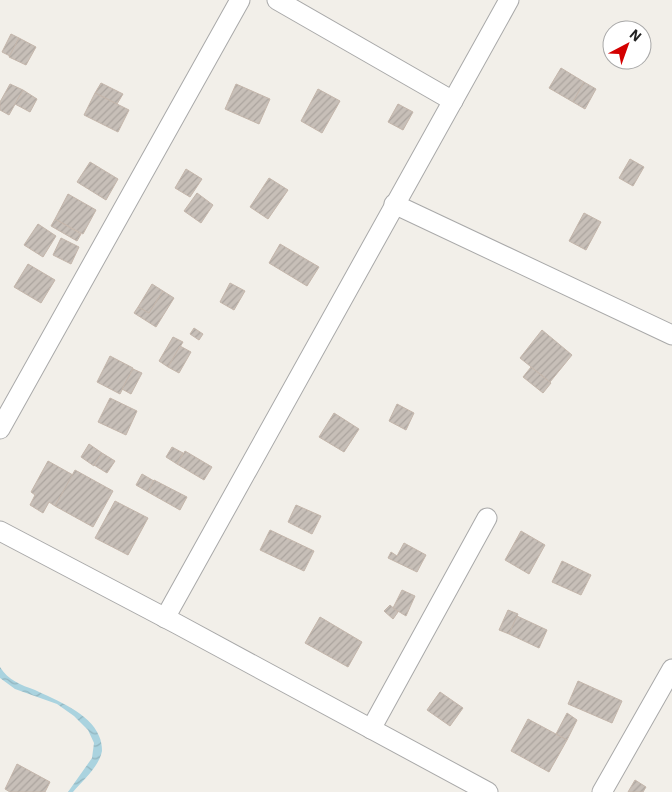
<svg xmlns="http://www.w3.org/2000/svg" width="672" height="792" font-family="'IBM Plex Sans',sans-serif">
  <style>
    .water { fill: url(#water-waves) }
    .building { fill: url(#building-hatch); stroke: #c4b6ab }
    .lines { fill: none; stroke-linecap: round; stroke-linejoin: round }
    .street-casing { stroke: #a9a9a9; stroke-width: 21 }
    .street { stroke: #fff; stroke-width: 19 }
  </style>
  <defs>
    <pattern id="water-waves" width="16" height="10" patternUnits="userSpaceOnUse" patternTransform="scale(1.25)"><rect width="16" height="10" fill="#aad3df"/><path d="M0 5q4-4 8 0t8 0" fill="none" stroke="#92b5bf"/></pattern>
    <pattern id="building-hatch" width="6" height="6" patternUnits="userSpaceOnUse" patternTransform="scale(1.25)"><rect width="6" height="6" fill="#c7bfb8"/><path d="M-1 1l2-2M0 6l6-6M5 7l2-2" fill="none" stroke="#aba49e"/></pattern>
  </defs>
  <rect width="100%" height="100%" fill="#f2efe9"/>
  <!-- water -->
  <path class="water" d="M0,667c8,13 21,18 35,23 21,10 55,23 64,46 2,4 3,10 3,15 -3,16 -19,29 -29,41h-5l24,-34 2,-15 -6,-13 -14,-14 -17,-12 -42,-15 -15,-11z"/>
  <!-- building -->
  <g class="building">
    <polygon points="11,34 19,38 10,56 2,52"/>
    <polygon points="19,38 36,47 26,65 9,57"/>
    <polygon points="561,68 584,82 573,102 549,88"/>
    <polygon points="584,82 596,89 585,109 573,102"/>
    <polygon points="101,83 123,94 117,104 95,93"/>
    <polygon points="10,84 23,90 9,115 0,110 0,102"/>
    <polygon points="236,84 270,99 259,124 225,109"/>
    <polygon points="318,89 340,101 322,133 301,121"/>
    <polygon points="23,90 37,99 30,112 15,104"/>
    <polygon points="95,93 129,110 118,132 84,115"/>
    <polygon points="398,104 413,112 403,130 388,122"/>
    <polygon points="630,159 644,167 633,186 619,178"/>
    <polygon points="90,162 118,179 106,200 77,182"/>
    <polygon points="186,169 202,179 190,197 175,188"/>
    <polygon points="269,178 288,190 268,219 250,207"/>
    <polygon points="197,193 213,205 201,223 184,211"/>
    <polygon points="68,194 96,210 83,234 55,219"/>
    <polygon points="584,213 601,222 586,250 569,241"/>
    <polygon points="55,219 81,234 77,241 51,226"/>
    <polygon points="38,224 56,236 43,257 24,245"/>
    <polygon points="61,238 79,247 71,264 53,255"/>
    <polygon points="280,244 319,267 307,286 269,263"/>
    <polygon points="28,264 55,280 41,303 14,287"/>
    <polygon points="230,283 245,291 234,310 220,302"/>
    <polygon points="152,284 163,291 149,313 138,307"/>
    <polygon points="163,291 174,298 156,327 134,313 138,307 149,313"/>
    <polygon points="194,328 203,334 199,340 190,334"/>
    <polygon points="542,330 572,355 550,382 520,358"/>
    <polygon points="173,337 183,342 168,367 159,361"/>
    <polygon points="180,346 191,352 179,373 168,367"/>
    <polygon points="110,356 133,368 120,394 97,382"/>
    <polygon points="531,367 551,383 543,393 523,377"/>
    <polygon points="133,369 142,373 131,394 122,389"/>
    <polygon points="110,398 137,411 126,435 98,422"/>
    <polygon points="397,404 414,413 406,430 389,421"/>
    <polygon points="334,413 359,429 344,452 319,437"/>
    <polygon points="89,444 102,453 94,466 81,457"/>
    <polygon points="172,447 183,453 177,464 166,457"/>
    <polygon points="185,451 212,467 204,480 177,464"/>
    <polygon points="102,453 115,461 107,473 94,465"/>
    <polygon points="48,461 73,475 55,506 49,502 43,513 30,505 35,495 31,492"/>
    <polygon points="75,470 113,491 93,527 55,506"/>
    <polygon points="142,474 154,481 148,492 136,485"/>
    <polygon points="154,480 187,497 180,510 148,492"/>
    <polygon points="115,501 148,518 128,555 95,538"/>
    <polygon points="296,505 321,516 312,534 288,522"/>
    <polygon points="270,530 314,551 304,571 260,550"/>
    <polygon points="521,531 545,545 529,574 505,560"/>
    <polygon points="404,543 426,555 417,572 388,558 391,552 397,556"/>
    <polygon points="562,561 591,575 581,595 552,582"/>
    <polygon points="402,590 415,596 406,616 393,608"/>
    <polygon points="390,605 398,612 393,619 384,611"/>
    <polygon points="508,610 518,614 509,634 499,630"/>
    <polygon points="517,616 547,630 539,648 509,634"/>
    <polygon points="320,617 362,642 348,667 305,643"/>
    <polygon points="578,681 622,701 612,723 568,704"/>
    <polygon points="440,692 463,708 450,726 427,710"/>
    <polygon points="567,713 577,720 567,740 556,734"/>
    <polygon points="528,719 567,740 549,772 511,751"/>
    <polygon points="17,764 50,782 45,792 10,792 5,789"/>
    <polygon points="635,780 646,787 643,792 628,792"/>
  </g>
  <g class="lines">
    <!-- street casing -->
    <g class="street-casing">
      <g id="street">
        <polyline points="277,0 453,101"/>
        <polyline points="394,204 672,335"/>
        <polyline points="0,429 240,0"/>
        <polyline points="0,531 177,624 488,792"/>
        <polyline points="165,618 509,0"/>
        <polyline points="371,729 487,518"/>
        <polyline points="602,792 672,669"/>
      </g>
    </g>
    <!-- street -->
    <use href="#street" class="street"/>
  </g>
  <!-- north arrow -->
  <g transform="translate(627 45) rotate(41)"><circle r="24" fill="#ffffff" stroke="#a7a7a7"/>
  <path d="M0-4L9 19L0 12L-9 19Z" fill="#d40000"/>
  <text y="-8" font-size="14" font-weight="bold" text-anchor="middle" fill="#222222">N</text>
  </g>
</svg>
